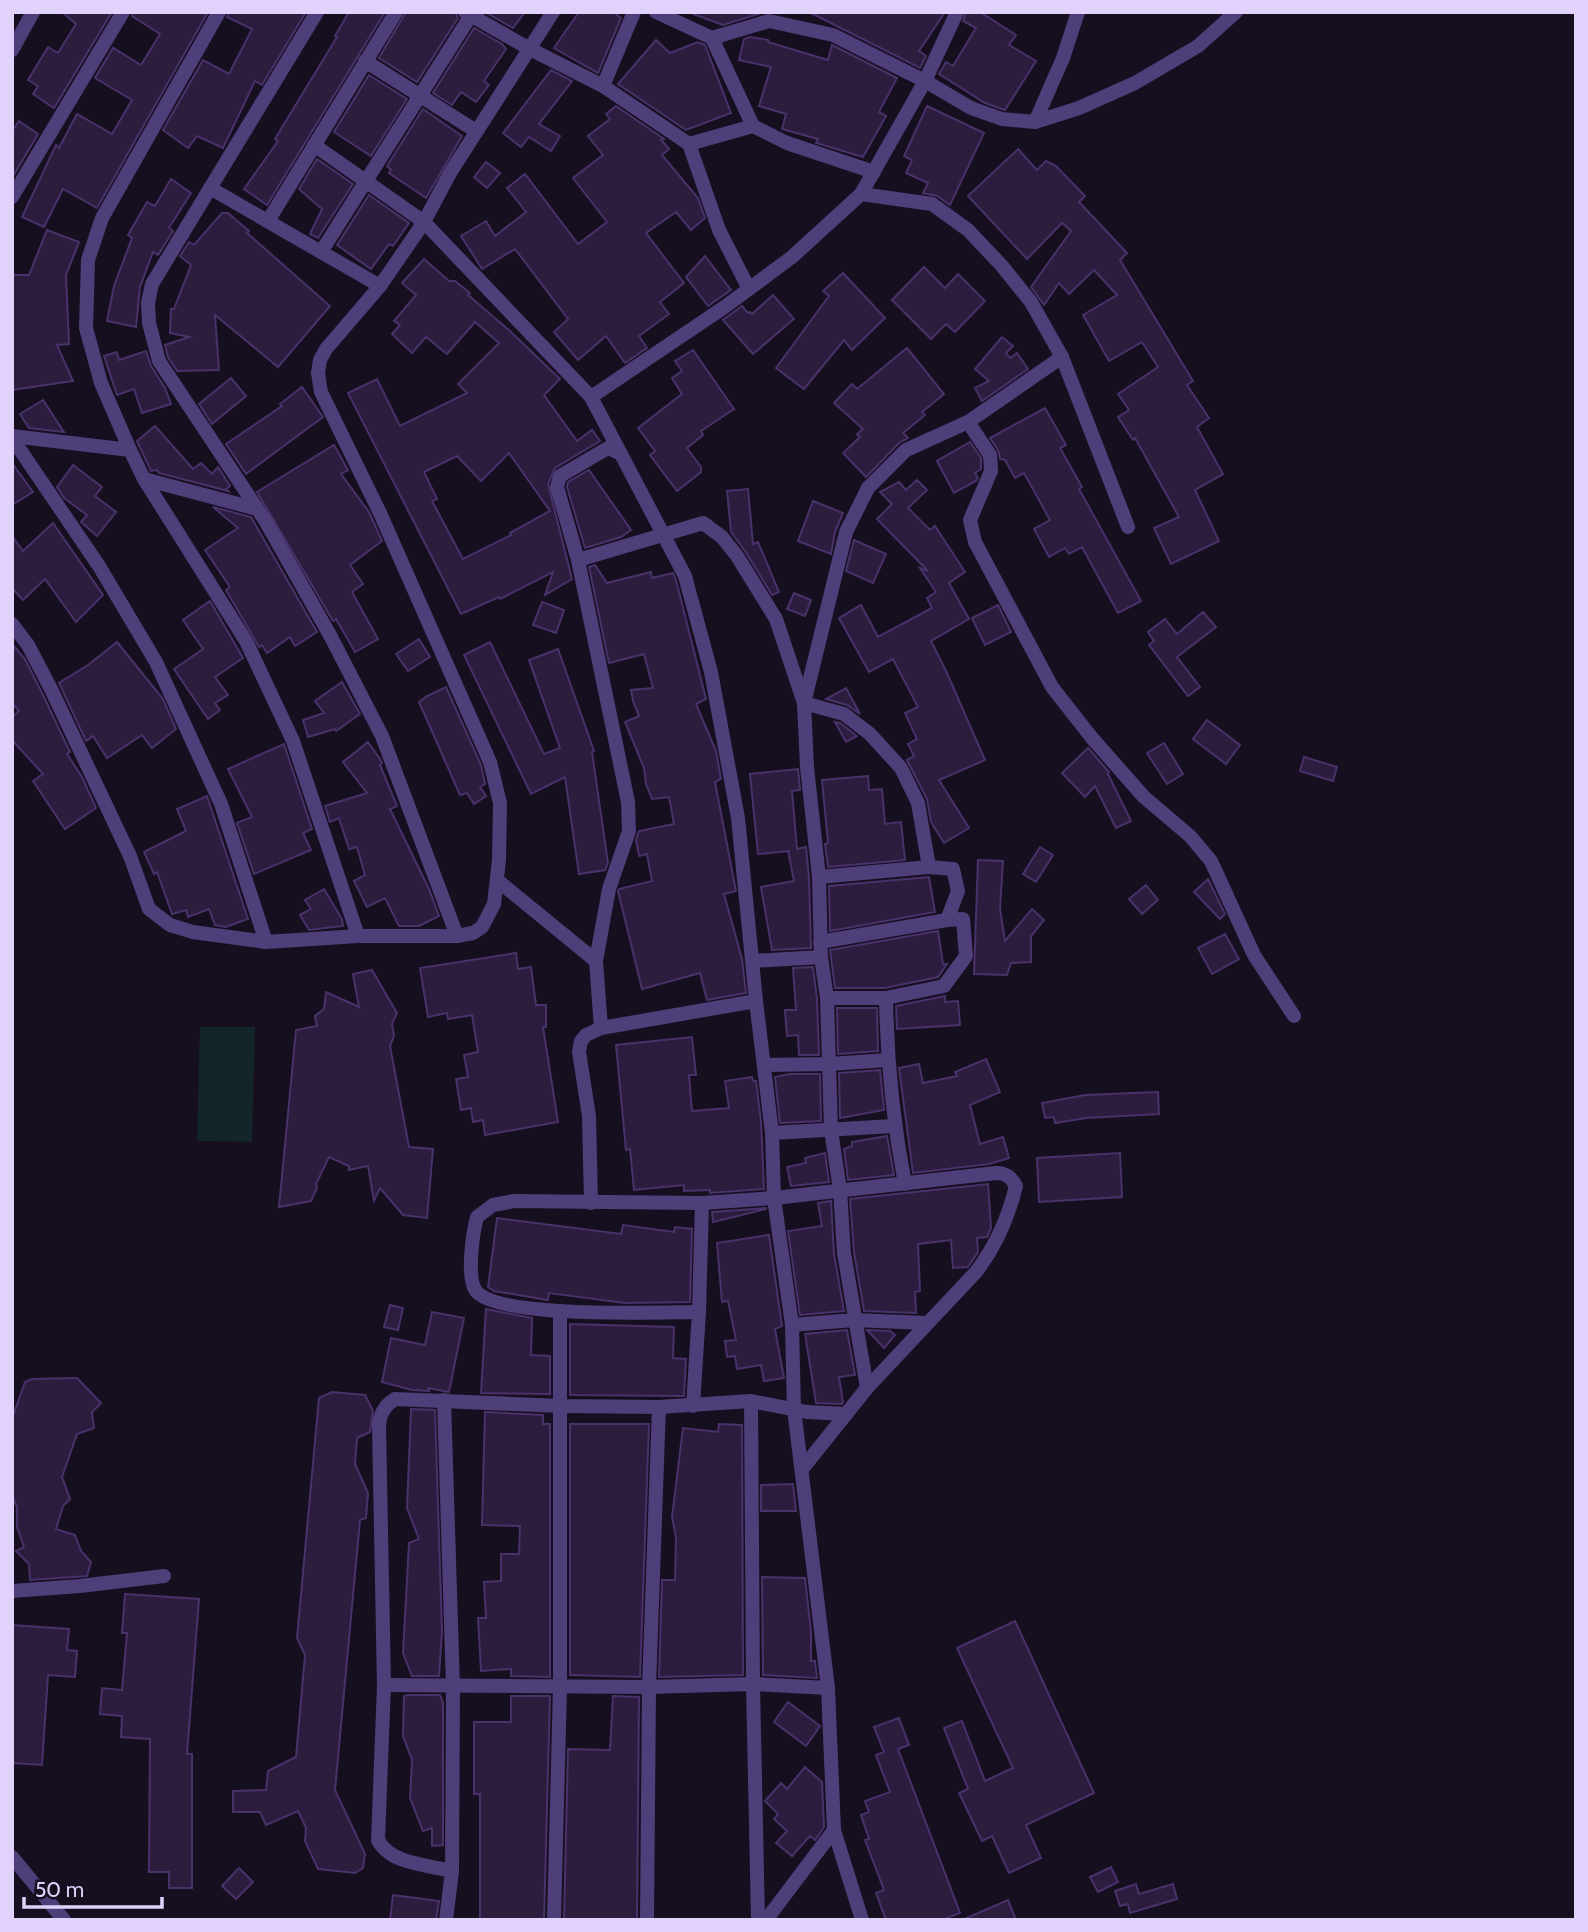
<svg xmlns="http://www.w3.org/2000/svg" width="1588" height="1932" font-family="Cabin,sans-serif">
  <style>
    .green { fill: #132529 }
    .building { fill: #2c1d3f; stroke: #493169; stroke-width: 2; fill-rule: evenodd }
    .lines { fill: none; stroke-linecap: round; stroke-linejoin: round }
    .minor { stroke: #4e3e7a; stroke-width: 14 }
  </style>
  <rect width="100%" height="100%" fill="#160f20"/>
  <!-- green -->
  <polygon class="green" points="200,1027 255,1027 252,1142 197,1141"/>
  <!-- building -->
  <g class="building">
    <polygon points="62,12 112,12 54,108 33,94 38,86 28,80 48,47 58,53 76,24"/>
    <polygon points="133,12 208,12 97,208 63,189 44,227 22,217 56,145 59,148 77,114 112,134 132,100 95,78 113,48 141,65 160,34 132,16"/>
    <polygon points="229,12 306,12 262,85 255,81 223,148 197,136 188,148 163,130 203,60 229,74 252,29 227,17"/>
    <polygon points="349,12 385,12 267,205 244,189 278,141 275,139 337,37 335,36"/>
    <polygon points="406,12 455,12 458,18 417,82 379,58"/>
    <polygon points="485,12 525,12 513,28"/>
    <polygon points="579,12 613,12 621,18 598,73 554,48"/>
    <polygon points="694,12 765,12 723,25 693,14"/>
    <polygon points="809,12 945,12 919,51 926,56 920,68"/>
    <polygon points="966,12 980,12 1016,35 1009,45 1036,61 1005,110 985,103 939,74 946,62 953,66 976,28 963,21"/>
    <polygon points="474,28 502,44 506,49 484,81 489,85 476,102 461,92 452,105 433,93"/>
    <polygon points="750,37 768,40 768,42 828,60 832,45 897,78 879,112 886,116 863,157 816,143 818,139 782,129 786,114 759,106 771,67 739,60 744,39"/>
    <polygon points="656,40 670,53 698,42 705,45 731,113 686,130 618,84"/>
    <polygon points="551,70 572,81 539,124 560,136 551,151 529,137 521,147 503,133"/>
    <polygon points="369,75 407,99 371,156 334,132"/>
    <polygon points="616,106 664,139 661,140 669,149 662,155 698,198 705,218 691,230 676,212 646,233 684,283 660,302 669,314 639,336 647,348 625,363 606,336 578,360 554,332 568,319 515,249 482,269 461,236 486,221 495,236 526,212 507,188 525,174 578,244 607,222 573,178 603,155 588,136 610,119 606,114"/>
    <polygon points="927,106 984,133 950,205 937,196 923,193 928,183 906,173 912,160 904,156"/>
    <polygon points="423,109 462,136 426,198 389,173 391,170 387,166"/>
    <polygon points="19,121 38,134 12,178 12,131"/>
    <polygon points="1018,149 1037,170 1046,161 1056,166 1085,196 1079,202 1127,253 1120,260 1193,381 1187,385 1209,418 1197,427 1223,474 1195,490 1219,541 1171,564 1154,528 1179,517 1135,438 1133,440 1118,417 1129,410 1118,394 1158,367 1142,342 1109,361 1083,315 1117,295 1094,270 1069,294 1059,283 1044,305 1031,287 1071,231 1062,223 1027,259 968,196"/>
    <polygon points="317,159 353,184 318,238 310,234 322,209 299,189"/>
    <polygon points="486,162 500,173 487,188 474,177"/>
    <polygon points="171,179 191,193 169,228 173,231 158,255 153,252 140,287 136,327 107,321 114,286 132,238 128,235 147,202 155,206"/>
    <polygon points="369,195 409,223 393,246 389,244 371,269 337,245"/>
    <polygon points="222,213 228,213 249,231 247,233 330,306 278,367 215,315 219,370 177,371 168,357 165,345 189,337 170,333 171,309 174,309 191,265 180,256 189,242 194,245"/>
    <polygon points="47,230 79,242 66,275 69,344 57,345 73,381 12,390 12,275 29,275"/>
    <polygon points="705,256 731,290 708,306 686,277"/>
    <path d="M424,259l25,22h6l15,12 -2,2 42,36 50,48 -16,16 33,46 15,-11 8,11 -45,27 -7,16 24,95 -27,16 8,-23 -53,27 -1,-2 -38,17 -113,-221 29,-14 23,47 67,-33 -9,-9 41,-41 -24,-21 -28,32 -21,-17 -14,16 -20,-19 8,-9 -6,-4 22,-26 -14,-12zM509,453l41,58 -40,22 1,2 -48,24 -31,-58 5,-2 -13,-27 33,-16 24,25z"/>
    <polygon points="924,267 945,288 958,274 985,301 955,332 946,324 931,339 892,300"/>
    <polygon points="843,273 885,318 852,350 844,340 804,389 776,368 829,296 823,291"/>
    <polygon points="773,295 794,319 753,354 723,320 742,306 748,313 750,312 752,314"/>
    <polygon points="1002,337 1013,346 1006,353 1010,358 1017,353 1028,369 982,401 975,388 989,381 975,369"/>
    <polygon points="907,348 944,394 922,412 925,415 903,433 908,438 899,443 866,477 843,453 860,437 857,434 863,429 834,403 852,384 857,389"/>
    <polygon points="693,350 734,409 701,431 703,435 687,448 701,467 701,472 677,491 650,455 655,451 638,428 682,394 672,378 682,371 675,361"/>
    <polygon points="146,351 151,366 165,388 171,404 142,413 134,389 117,395 104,356 117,352 119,360"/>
    <polygon points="231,378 246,396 212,424 199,404"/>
    <polygon points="302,387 323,417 246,474 226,444 282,406 280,404"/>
    <polygon points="43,400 64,432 29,428 20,414"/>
    <polygon points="1045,408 1066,445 1060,448 1082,487 1079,489 1141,601 1118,613 1082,547 1069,554 1065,548 1049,557 1034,529 1050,520 1024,473 1015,478 1005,460 1000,459 998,450 990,438"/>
    <polygon points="155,426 193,469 201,463 212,474 218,467 230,486 226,489 228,491 159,473 157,470 151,471 137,441"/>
    <polygon points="970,442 981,458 981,469 975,473 978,478 976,481 954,493 937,461"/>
    <polygon points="334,445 348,470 341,474 369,512 382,541 350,565 363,584 352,592 378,639 355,652 336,619 333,621 257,492"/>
    <polygon points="12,463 33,492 12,505"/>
    <polygon points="73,465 102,487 95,496 116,512 97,536 81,522 87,515 64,498 57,487"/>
    <polygon points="589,470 631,530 621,537 585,548 567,487 568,482"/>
    <polygon points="917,480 927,490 908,508 930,530 935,526 965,572 949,583 969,619 931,641 947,673 985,760 939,780 969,828 944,843 931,822 927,799 907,760 914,756 908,744 917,739 905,713 918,707 893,659 869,672 839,618 861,605 878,637 932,608 927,598 936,592 920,568 928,571 877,519 892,504 880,492 899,482 906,490"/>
    <polygon points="748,489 753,544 758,542 779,592 772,595 745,551 731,532 727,491"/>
    <polygon points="813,501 843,513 835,532 831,554 798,541"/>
    <polygon points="213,507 251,517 317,632 295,646 290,637 267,653 262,645 259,647 226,590 230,587 205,550 238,528"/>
    <polygon points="53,523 103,595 76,622 45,579 23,600 12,588 12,536 23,551"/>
    <polygon points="854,540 886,554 873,583 846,571"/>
    <polygon points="595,565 607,583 651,572 652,578 673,573 676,580 706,699 696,704 716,751 721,779 715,782 736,891 724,894 742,959 746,993 707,1000 700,973 642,989 618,891 619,889 652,881 647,854 639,856 636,840 639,831 674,824 669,797 652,799 646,784 644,768 625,722 639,716 633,701 631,690 653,688 644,654 609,663 589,567"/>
    <polygon points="794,593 811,600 805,616 787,609"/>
    <polygon points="210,601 243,658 215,677 228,695 215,703 220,710 208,719 174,669 203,649 183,620"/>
    <polygon points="542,602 564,610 556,633 533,625"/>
    <polygon points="998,605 1011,632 985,645 972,618"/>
    <polygon points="1203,612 1216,627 1177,657 1200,687 1188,696 1149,645 1154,641 1148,632 1165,619 1177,634"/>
    <polygon points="419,639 430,657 408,671 396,654"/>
    <polygon points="117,642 163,699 176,729 152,748 142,735 107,758 93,736 86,741 59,683 88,665"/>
    <polygon points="490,642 544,754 560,748 529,660 558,649 594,751 592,752 608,863 605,870 579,874 565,777 531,794 464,655"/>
    <polygon points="12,644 25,659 42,693 70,752 67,754 82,777 96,808 65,829 33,781 43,774 12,740 12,717 19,711 12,703"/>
    <polygon points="342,682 360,714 336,731 335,729 308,737 303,720 324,713 315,701"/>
    <polygon points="446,687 481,765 485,784 480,787 486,796 474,804 467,793 460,795 419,702 427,696"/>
    <polygon points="846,688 860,714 847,705 826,699"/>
    <polygon points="1207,720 1240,745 1226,764 1193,739"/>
    <polygon points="835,722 840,723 857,736 846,742"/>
    <polygon points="368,742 380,759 382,763 380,765 397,806 390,809 429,889 439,916 419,926 399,926 385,898 367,907 354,881 365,875 357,847 349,849 339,818 330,822 325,806 367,793 343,762"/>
    <polygon points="1164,743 1183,774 1167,784 1147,753"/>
    <polygon points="284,744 312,829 303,833 311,850 254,874 237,823 252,817 228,769"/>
    <polygon points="1088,748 1109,772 1108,774 1131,821 1116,828 1095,786 1085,797 1062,773"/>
    <polygon points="1304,757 1337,767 1333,781 1300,771"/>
    <polygon points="798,769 800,790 792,791 797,849 806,847 809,878 811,948 772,950 761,887 794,881 788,851 790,851 758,854 750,774"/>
    <polygon points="868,776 869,790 882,789 885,824 901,822 905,860 828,867 825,844 828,843 822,780"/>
    <polygon points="207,796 248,919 226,927 215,925 209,909 188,917 186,910 172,914 157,872 154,874 144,852 186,831 177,809"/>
    <polygon points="1040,847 1053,855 1036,882 1023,874"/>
    <polygon points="978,860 1003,861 1000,909 1005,941 1032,909 1044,920 1031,936 1031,962 1011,963 1007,975 974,974"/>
    <polygon points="929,877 935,912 830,931 829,886"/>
    <polygon points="1208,879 1225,914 1220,919 1194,892"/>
    <polygon points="1146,885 1158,900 1142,914 1129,899"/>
    <polygon points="324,889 342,919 343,926 309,930 300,915 311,909 305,900"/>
    <polygon points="938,931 943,964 947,964 938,977 885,988 835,988 830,950"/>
    <polygon points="1225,934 1239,959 1212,974 1198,948"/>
    <polygon points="516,953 518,969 531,967 536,1005 546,1005 546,1027 543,1027 558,1122 485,1135 483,1120 473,1122 471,1108 461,1110 456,1079 468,1077 464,1055 478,1052 472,1015 448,1019 447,1013 428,1017 420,968"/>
    <polygon points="813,967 817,999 819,1055 799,1055 798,1035 787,1036 785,1010 796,1010 793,968"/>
    <polygon points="372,970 397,1013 392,1024 394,1036 390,1046 409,1147 433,1149 427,1218 403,1215 380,1188 374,1201 368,1166 349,1170 349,1166 329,1157 316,1184 317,1188 311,1201 279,1207 296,1030 317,1026 315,1016 324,1009 326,992 359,1007 353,974"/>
    <polygon points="945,996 945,1002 958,1001 960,1025 897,1029 896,1006"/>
    <polygon points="837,1008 877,1008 878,1051 838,1054"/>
    <polygon points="692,1037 696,1075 689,1075 692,1111 729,1108 725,1081 752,1077 753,1081 756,1081 761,1121 764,1189 710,1193 710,1190 684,1191 684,1185 634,1190 630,1149 626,1150 616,1045"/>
    <polygon points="986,1059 1000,1092 970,1105 980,1144 1003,1137 1009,1158 989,1164 913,1173 899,1068 919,1064 923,1083 957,1076 955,1072"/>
    <polygon points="880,1070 884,1110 840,1118 839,1073"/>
    <polygon points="789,1074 820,1074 821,1121 780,1123 775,1077"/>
    <polygon points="1158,1092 1159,1114 1086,1118 1055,1123 1054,1117 1045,1118 1042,1103 1085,1095"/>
    <polygon points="887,1136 894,1175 848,1180 844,1149 852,1146 852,1142"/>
    <polygon points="825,1153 829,1182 791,1186 787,1167 806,1163 805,1158"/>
    <polygon points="1120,1153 1122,1197 1039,1202 1037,1158"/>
    <polygon points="988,1184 991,1228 987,1237 977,1238 978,1252 968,1267 953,1268 951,1240 918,1244 920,1291 915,1292 916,1313 864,1311 854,1252 850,1199"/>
    <polygon points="831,1201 834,1254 844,1311 800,1315 788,1231 822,1226 818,1203"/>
    <polygon points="766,1208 766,1209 713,1222 712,1212"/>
    <polygon points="497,1218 621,1234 623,1225 674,1232 675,1227 692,1229 690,1302 625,1303 549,1293 548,1300 494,1291 488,1287"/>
    <polygon points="769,1235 782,1326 775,1329 784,1378 764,1381 761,1365 737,1369 735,1356 727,1357 725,1341 736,1340 728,1301 722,1302 717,1243"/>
    <polygon points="390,1305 403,1308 398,1330 384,1327"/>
    <polygon points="486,1309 532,1318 531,1355 550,1356 550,1394 481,1393"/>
    <polygon points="432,1312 464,1318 449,1392 428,1388 429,1391 412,1390 382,1382 391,1338 425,1345"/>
    <polygon points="570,1324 674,1327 673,1358 686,1359 684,1396 570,1395"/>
    <polygon points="847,1330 855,1375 839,1377 843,1402 842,1404 816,1403 805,1334"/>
    <polygon points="867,1330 890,1331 895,1335 884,1348"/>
    <polygon points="77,1378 101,1403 92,1412 94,1428 77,1434 62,1477 70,1499 63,1506 56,1529 75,1535 81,1551 91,1562 87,1576 30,1580 29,1564 16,1551 24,1547 17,1527 17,1507 12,1495 12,1419 25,1382 32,1379"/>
    <polygon points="332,1392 365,1395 373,1411 370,1432 357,1438 355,1464 368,1493 366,1518 360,1520 335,1790 365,1854 363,1868 355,1873 318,1869 305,1841 306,1828 298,1811 266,1825 260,1812 233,1812 233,1791 266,1790 268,1771 296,1757 305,1655 297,1638 319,1398"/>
    <polygon points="411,1409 435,1410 442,1632 439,1676 412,1676 403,1653 409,1543 419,1539 407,1508"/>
    <polygon points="485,1412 543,1415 543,1424 550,1424 550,1677 511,1676 511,1669 481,1671 478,1618 486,1618 484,1582 501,1581 501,1554 519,1554 520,1526 482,1525"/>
    <polygon points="570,1424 649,1424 640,1677 570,1675"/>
    <polygon points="719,1424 742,1425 743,1675 659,1677 662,1580 675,1580 676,1538 672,1517 683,1428 718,1432"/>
    <polygon points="793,1484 796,1511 761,1511 761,1485"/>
    <polygon points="762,1577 805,1578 811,1632 811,1661 815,1661 817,1678 763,1675"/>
    <polygon points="125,1594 199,1599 187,1754 192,1754 192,1888 169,1888 169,1872 149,1872 150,1739 121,1737 122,1716 100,1714 102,1688 122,1690 127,1633 122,1633"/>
    <polygon points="1015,1621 1094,1793 1026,1825 1041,1858 1009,1873 992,1836 982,1841 959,1793 968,1789 944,1728 962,1721 985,1781 1013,1768 957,1648"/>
    <polygon points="12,1625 69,1629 67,1650 77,1651 75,1677 48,1675 42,1765 12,1763"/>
    <polygon points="408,1695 440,1695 443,1703 443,1845 432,1846 432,1828 423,1831 410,1798 412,1760 403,1736 404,1696"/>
    <polygon points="511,1696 550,1696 544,1920 480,1920 480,1794 474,1794 474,1722 511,1722"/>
    <polygon points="613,1696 639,1697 637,1920 564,1920 568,1749 610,1750"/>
    <polygon points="788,1702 820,1726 806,1746 774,1722"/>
    <polygon points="899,1718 909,1745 898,1749 960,1913 942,1920 886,1920 876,1893 884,1890 865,1840 869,1839 861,1815 869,1812 865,1801 890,1792 876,1755 884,1752 874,1727"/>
    <polygon points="805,1767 822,1782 824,1827 815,1840 810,1836 792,1856 776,1843 787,1831 774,1819 778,1814 765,1801 781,1783 787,1789"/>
    <polygon points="1111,1867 1118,1882 1098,1892 1090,1877"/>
    <polygon points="239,1868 253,1882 236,1899 222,1886"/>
    <polygon points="1136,1884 1139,1894 1173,1884 1177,1899 1130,1913 1128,1904 1120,1906 1115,1891"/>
    <polygon points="393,1895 439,1901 436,1920 390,1920"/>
    <polygon points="1008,1900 1016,1920 962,1920"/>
  </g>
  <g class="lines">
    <!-- minor -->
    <g class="minor">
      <polyline points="317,12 152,284 148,303 149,323 159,361 266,522 331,637 382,736 457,936"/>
      <polyline points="465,12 530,49 603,86 689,144"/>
      <polyline points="656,12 712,38 769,21 833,35 925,81 971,108 1002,119 1035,122 1079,108 1135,83 1198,46 1236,12"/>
      <polyline points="712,38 753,126"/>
      <polyline points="12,50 33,12"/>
      <polyline points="365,61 476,131"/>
      <polyline points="603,86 634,12"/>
      <polyline points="1035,122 1063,58 1078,12"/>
      <polyline points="314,145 424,222 591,397 685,576 711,672 738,818 756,1001 772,1133 774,1198 792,1325 794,1409 828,1688 834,1830 862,1920"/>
      <polyline points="210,188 380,286"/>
      <polyline points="861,194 932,204 968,230 1002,266 1031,302 1062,357 1128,527"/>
      <polyline points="12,197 123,12"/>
      <polyline points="268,221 396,12"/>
      <polyline points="321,252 473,12"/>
      <polyline points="749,289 719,230 689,144 753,126 787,143 874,172"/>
      <polyline points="591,397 726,306 792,257 861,194 925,81 957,12"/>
      <polyline points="968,422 990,455 991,471 970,520 975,542 1052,687 1092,738 1144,797 1190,836 1211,861 1254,955 1294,1016"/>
      <polyline points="12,436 130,450 144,479 257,509"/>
      <polyline points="12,438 99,566 156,662 221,804 266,942"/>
      <polyline points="130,450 101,383 86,328 88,260 102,218 219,12"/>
      <polyline points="144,479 246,641 293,741 358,936"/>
      <polyline points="578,560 703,523 722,537 737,556 776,619 804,703 844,714 870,734 901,768 918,803 929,867 953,869 958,891 947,920 963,919 966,956 944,986 886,998"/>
      <polyline points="12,624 28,645 51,689 130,856 149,909 170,925 193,932 266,942 358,936 457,936 473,933 482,927 494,904 499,860 500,803 490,762 380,513 321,392 318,373 320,360 326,349 380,286 424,222 450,173 553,12"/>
      <polyline points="819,877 929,867"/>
      <polyline points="497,880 596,961"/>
      <polyline points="820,942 947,920"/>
      <polyline points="753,961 821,957"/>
      <path d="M827,998h59c1,63 7,124 19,186"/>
      <polyline points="601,1028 596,961 609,889 629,831 628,802 578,560 557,487 560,476 608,448 621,454"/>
      <polyline points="764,1065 830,1064 887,1060"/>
      <polyline points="772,1133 894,1126"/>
      <polyline points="591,1203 589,1116 579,1052 581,1041 586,1035 601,1028 756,1001"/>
      <path d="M699,1312c-39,0 -201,7 -223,-21 -10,-13 -3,-59 1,-74l16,-12 21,-4 188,2 72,-5 222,-25c10,0 15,4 20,13 -8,33 -20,60 -40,86l-109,116 -65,81"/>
      <polyline points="792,1325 854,1320 926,1323"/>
      <polyline points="867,1388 844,1253 840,1190 831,1130 827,998 821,957 819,877 807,767 804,703 846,532 868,488 906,450 968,422 1062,357"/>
      <polyline points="444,1400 453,1687 452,1871 446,1920"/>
      <polyline points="751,1401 753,1684 758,1920"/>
      <polyline points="693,1406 699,1312 702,1203"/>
      <polyline points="12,1591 80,1586 164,1576"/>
      <polyline points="384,1685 649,1687 753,1684 828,1688"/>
      <polyline points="12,1857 64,1920"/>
      <path d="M452,1871c-24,-6 -62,-7 -74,-31l6,-155 -5,-260c1,-11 6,-20 16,-26l165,7 99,1 92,-6 56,11 39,2"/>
      <polyline points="554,1920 560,1687 560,1311"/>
      <polyline points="647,1920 649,1687 659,1407"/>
      <polyline points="766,1920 834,1830"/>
    </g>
  </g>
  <!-- border -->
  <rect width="1588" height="1932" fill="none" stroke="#e0d2fb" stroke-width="28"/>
  <!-- scale -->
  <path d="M24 1897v10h138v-10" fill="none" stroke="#e0d2fb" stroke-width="3.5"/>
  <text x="35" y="1897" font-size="21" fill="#e0d2fb" stroke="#160f20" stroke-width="5" paint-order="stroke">50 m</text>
</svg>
